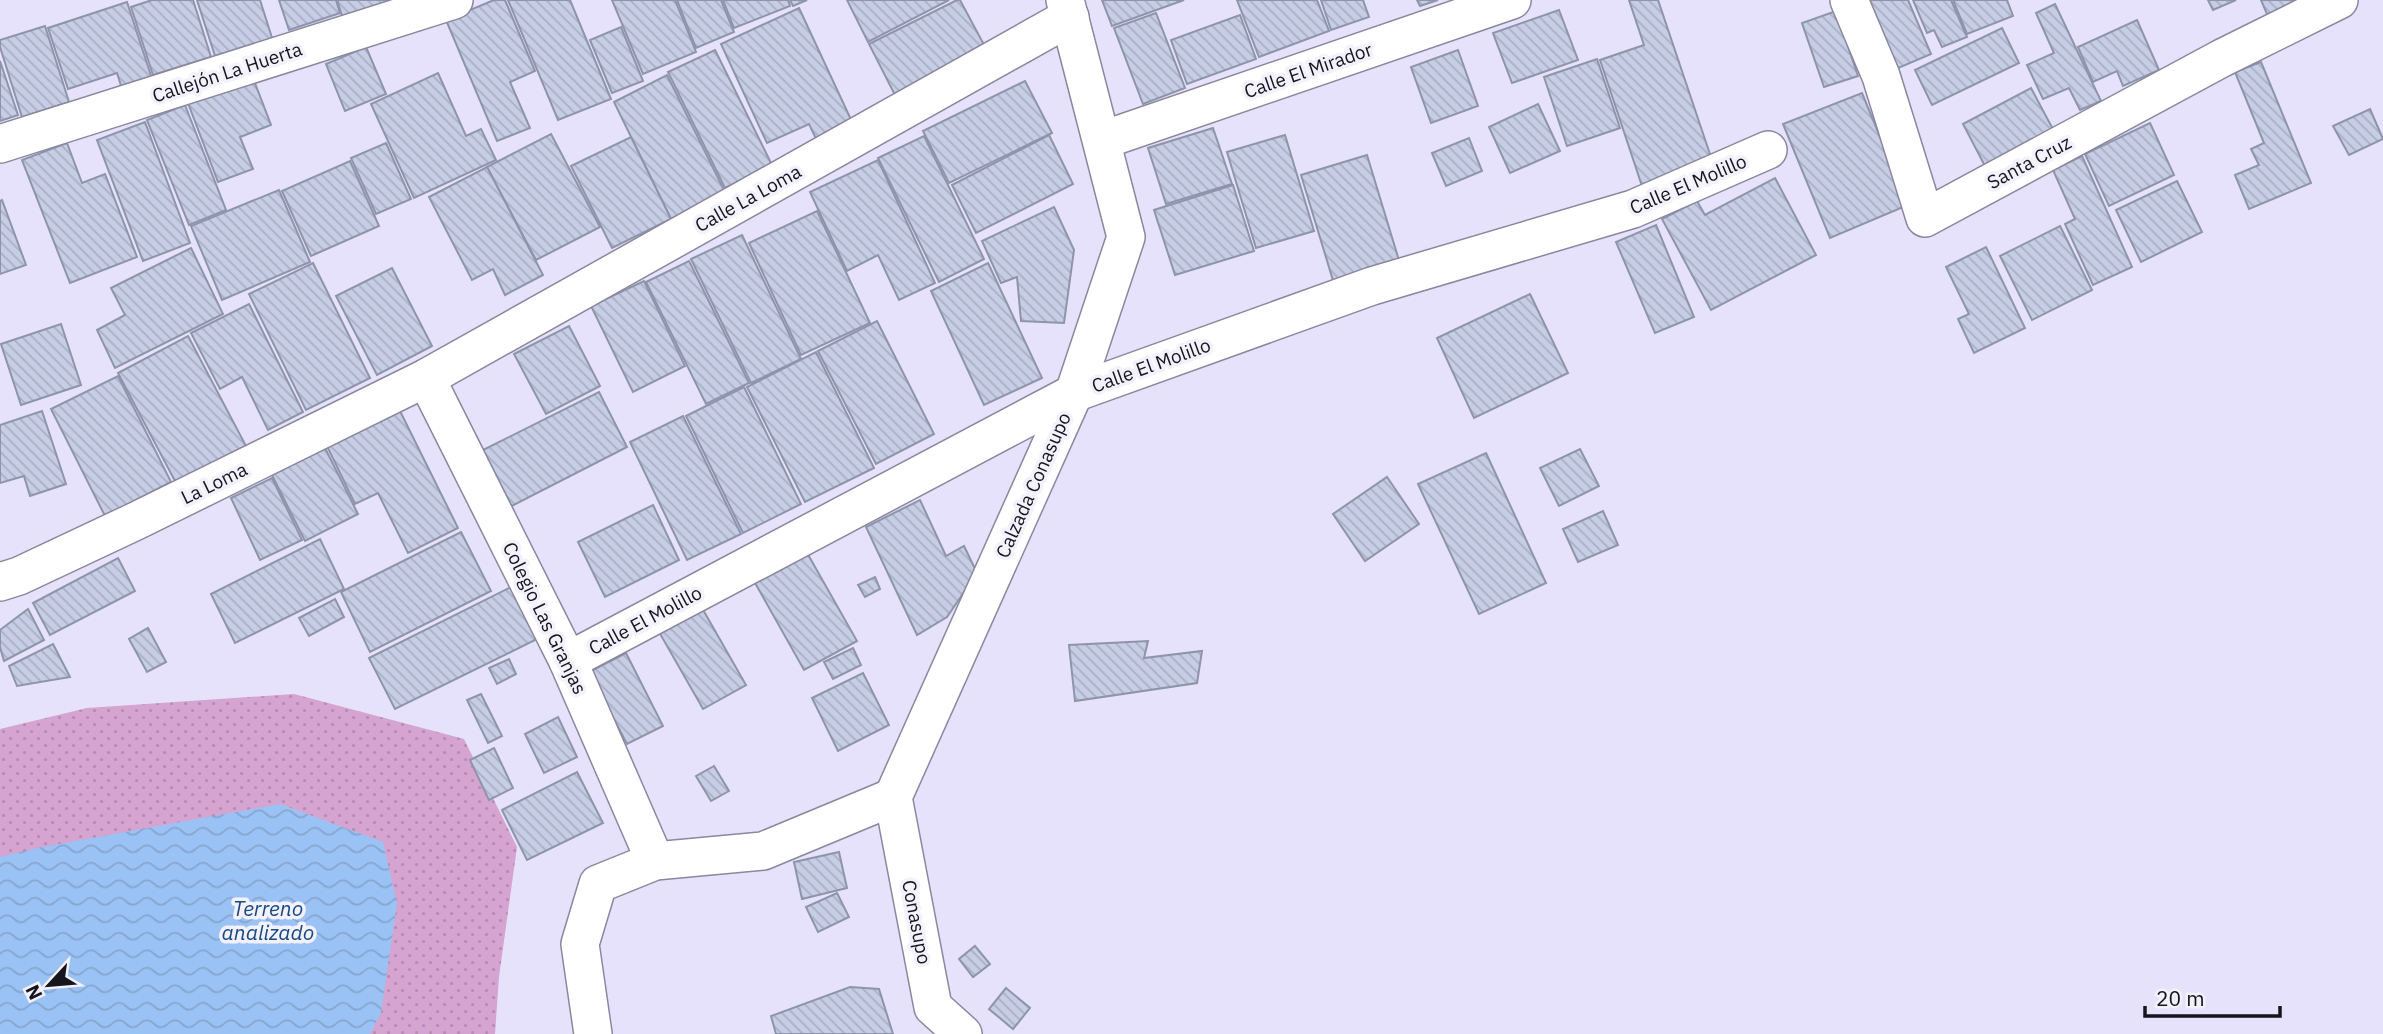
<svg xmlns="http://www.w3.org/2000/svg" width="2383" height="1034" font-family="'IBM Plex Sans',sans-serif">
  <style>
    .grass { fill: url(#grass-dots) }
    .water { fill: url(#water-waves) }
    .building { fill: url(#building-back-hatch); stroke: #8e94ab; stroke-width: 2 }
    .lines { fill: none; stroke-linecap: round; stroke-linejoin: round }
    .minor-casing { stroke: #8a879e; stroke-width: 40 }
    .minor { stroke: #fff; stroke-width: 37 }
    .labels { text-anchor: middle; stroke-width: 7; stroke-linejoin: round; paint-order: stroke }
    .street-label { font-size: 19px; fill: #16151d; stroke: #f3f1fc }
    .water-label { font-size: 21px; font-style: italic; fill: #174985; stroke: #f3f1fc }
  </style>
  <defs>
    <pattern id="grass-dots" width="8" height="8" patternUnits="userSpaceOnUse" patternTransform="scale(1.75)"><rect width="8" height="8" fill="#d5a4d0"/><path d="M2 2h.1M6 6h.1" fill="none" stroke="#b68cb2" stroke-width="1.8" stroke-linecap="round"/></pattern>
    <pattern id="water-waves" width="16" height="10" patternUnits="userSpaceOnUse" patternTransform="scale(1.75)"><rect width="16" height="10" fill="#9bc2f4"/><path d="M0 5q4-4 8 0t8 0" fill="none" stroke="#85a6d1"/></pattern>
    <pattern id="building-back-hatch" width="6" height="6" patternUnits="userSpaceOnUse" patternTransform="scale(1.75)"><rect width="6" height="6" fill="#c6cde5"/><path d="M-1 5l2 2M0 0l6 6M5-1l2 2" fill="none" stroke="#a9afc4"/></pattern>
  </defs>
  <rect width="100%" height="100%" fill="#e6e2fb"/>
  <!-- grass -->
  <polygon class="grass" points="294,694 464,739 517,847 499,977 495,1034 0,1034 0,729 87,708"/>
  <!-- water -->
  <polygon class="water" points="280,804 383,842 397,904 381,1013 370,1034 0,1034 0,857 37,848"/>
  <!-- building -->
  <g class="building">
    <polygon points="152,0 193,0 211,57 153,75 131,7"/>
    <polygon points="197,0 260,0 273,41 216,59"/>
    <polygon points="279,0 336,0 340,13 289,30"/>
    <polygon points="337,0 403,0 343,19"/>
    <polygon points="494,0 505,0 535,71 510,82 530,128 497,141 446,20"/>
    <polygon points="508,0 570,0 611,99 558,120"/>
    <polygon points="612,0 675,0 696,52 643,74"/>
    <polygon points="677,0 721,0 734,32 696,48"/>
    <polygon points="723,0 788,0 790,6 734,28"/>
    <polygon points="790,0 807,0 793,6"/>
    <polygon points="847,0 949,0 868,42"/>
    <polygon points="957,0 960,0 990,56 899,103 869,44"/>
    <polygon points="1102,0 1184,0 1112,26"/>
    <polygon points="1237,0 1317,0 1329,31 1259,57"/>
    <polygon points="1321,0 1363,0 1369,17 1331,30"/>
    <polygon points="1417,0 1438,0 1420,6"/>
    <polygon points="1629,0 1658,0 1714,166 1643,189 1600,60 1644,45"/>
    <polygon points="1866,0 1908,0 1931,54 1896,69"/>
    <polygon points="1913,0 1951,0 1967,37 1942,47 1934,30 1927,33"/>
    <polygon points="1953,0 2007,0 2013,16 1967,34"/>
    <polygon points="2208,0 2236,0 2213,10"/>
    <polygon points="2261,0 2310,0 2269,19"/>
    <polygon points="127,2 154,85 124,95 117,73 68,89 48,28"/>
    <polygon points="2055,4 2101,101 2080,110 2069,88 2043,99 2027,65 2054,53 2036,13"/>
    <polygon points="799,8 854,126 818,143 809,124 767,143 721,44"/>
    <polygon points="1559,10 1578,60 1512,83 1493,33"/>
    <polygon points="1836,11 1858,76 1824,87 1802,23"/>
    <polygon points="1156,13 1185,88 1143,104 1114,28"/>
    <polygon points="1240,15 1256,59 1187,84 1171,40"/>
    <polygon points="2137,20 2159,70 2123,86 2117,71 2093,82 2078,47"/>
    <polygon points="45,26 69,102 22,117 0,47 0,40"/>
    <polygon points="621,27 643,81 612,93 590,40"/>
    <polygon points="2002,28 2019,63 1932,105 1915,70"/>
    <polygon points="366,47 386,94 345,111 326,64"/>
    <polygon points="715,50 772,165 725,188 668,72"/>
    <polygon points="1458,50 1478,106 1431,123 1411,67"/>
    <polygon points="1597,59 1620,128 1567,146 1544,77"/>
    <polygon points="0,61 18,115 0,121"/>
    <polygon points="2261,62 2311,183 2249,209 2235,175 2259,165 2251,149 2264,143 2235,72"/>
    <polygon points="438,73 466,136 481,129 496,160 414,198 371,104"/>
    <polygon points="667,75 725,192 671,219 614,102"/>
    <polygon points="253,78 271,125 240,137 253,169 218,182 188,103"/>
    <polygon points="1025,81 1052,133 949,183 923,131"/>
    <polygon points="2031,88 2055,133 1987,170 1963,124"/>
    <polygon points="1862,93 1908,205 1830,238 1783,124"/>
    <polygon points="1538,104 1560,151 1510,173 1489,127"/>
    <polygon points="185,105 226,210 189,225 147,120"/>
    <polygon points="2370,109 2383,139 2349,155 2333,126"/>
    <polygon points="145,122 190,243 143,261 97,140"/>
    <polygon points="2150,123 2174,175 2109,206 2085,154"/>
    <polygon points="1213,128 1232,184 1166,204 1148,148"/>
    <polygon points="551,134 600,227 536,260 487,167"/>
    <polygon points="1049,135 1073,184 976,233 952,185"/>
    <polygon points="1285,135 1314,231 1256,248 1227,152"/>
    <polygon points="924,136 984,259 939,282 878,158"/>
    <polygon points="631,137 671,219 612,248 571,166"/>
    <polygon points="1469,138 1482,171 1446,186 1432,153"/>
    <polygon points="67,143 82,183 105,174 137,257 70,283 22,160"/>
    <polygon points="386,143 411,199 376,214 351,158"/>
    <polygon points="1367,155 1401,267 1335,287 1301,175"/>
    <polygon points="2082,156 2132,267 2093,285 2065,224 2075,219 2053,170"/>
    <polygon points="878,160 935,283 899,300 878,255 847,271 810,192"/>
    <polygon points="350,161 379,226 311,256 282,191"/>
    <polygon points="487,167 543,275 505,295 493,269 472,280 429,197"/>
    <polygon points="1775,178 1816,255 1711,310 1662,219 1697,201 1705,215"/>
    <polygon points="2177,181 2202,232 2141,262 2116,210"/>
    <polygon points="1233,185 1254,251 1175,275 1154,210"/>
    <polygon points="279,190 310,262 222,300 191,226"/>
    <polygon points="2,200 26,265 0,274 0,201"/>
    <polygon points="1054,207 1074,250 1064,323 1021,321 1017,277 1001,283 982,241"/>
    <polygon points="817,211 870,323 801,355 749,243"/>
    <polygon points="1656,225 1694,317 1655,333 1616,242"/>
    <polygon points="2060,226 2092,290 2032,320 2000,256"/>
    <polygon points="742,235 801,359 751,383 691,259"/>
    <polygon points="1986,247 2025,328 1974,353 1958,319 1969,314 1946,267"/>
    <polygon points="191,248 223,314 115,368 97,330 125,315 111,288"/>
    <polygon points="689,261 749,383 706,404 646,282"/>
    <polygon points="313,263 370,378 306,410 249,294"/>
    <polygon points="988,263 1042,378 984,405 931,291"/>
    <polygon points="392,268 432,346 377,375 336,296"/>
    <polygon points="644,281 685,366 633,392 591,306"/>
    <polygon points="1530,294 1568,373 1474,418 1437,338"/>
    <polygon points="249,304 303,412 268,430 242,377 220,389 191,333"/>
    <polygon points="877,321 934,434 876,464 818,351"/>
    <polygon points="61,324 81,385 21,405 1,344"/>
    <polygon points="569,326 600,386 546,414 514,354"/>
    <polygon points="188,336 246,446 176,483 118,373"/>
    <polygon points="816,352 874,468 805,502 747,387"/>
    <polygon points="118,376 171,482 105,516 51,409"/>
    <polygon points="744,387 801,504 743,533 686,416"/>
    <polygon points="599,392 627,447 506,509 477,453"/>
    <polygon points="398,407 458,528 408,553 378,493 355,504 325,442"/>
    <polygon points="42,411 66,484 30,496 24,476 0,483 0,425"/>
    <polygon points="683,416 741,534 687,560 630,442"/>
    <polygon points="325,448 358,514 305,541 272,475"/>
    <polygon points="1580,449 1599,486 1559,506 1540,468"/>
    <polygon points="1486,453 1546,583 1479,614 1418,484"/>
    <polygon points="1387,477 1419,524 1365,561 1333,514"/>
    <polygon points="272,478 302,540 260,560 231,498"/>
    <polygon points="920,500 946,556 964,546 977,573 947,617 917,635 866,527"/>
    <polygon points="653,505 679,560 605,597 578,542"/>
    <polygon points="1603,511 1618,545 1578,562 1563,529"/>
    <polygon points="461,532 491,591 370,652 341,592"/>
    <polygon points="320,539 344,589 235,643 211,594"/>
    <polygon points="806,551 857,641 804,670 754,581"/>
    <polygon points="118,558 135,591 50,635 33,603"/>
    <polygon points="875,577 880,589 865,597 858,585"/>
    <polygon points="511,587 537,639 395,709 369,658"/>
    <polygon points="335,599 344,617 309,636 299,618"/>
    <polygon points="702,608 746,685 703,709 659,632"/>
    <polygon points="28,609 44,640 4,661 0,647 0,630"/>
    <polygon points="148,628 166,662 147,672 129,639"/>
    <polygon points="1148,641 1144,658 1202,651 1197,683 1075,701 1069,645"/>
    <polygon points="53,644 70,677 17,686 9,666"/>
    <polygon points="853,648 861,665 833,679 824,662"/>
    <polygon points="626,653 663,726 627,744 589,672"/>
    <polygon points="509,659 516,674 497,684 489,668"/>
    <polygon points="863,673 889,725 838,751 812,698"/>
    <polygon points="481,694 502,736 488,743 467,700"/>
    <polygon points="558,717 577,757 544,773 525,734"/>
    <polygon points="494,748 513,788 489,800 470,760"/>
    <polygon points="714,766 729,791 711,801 696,776"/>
    <polygon points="577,772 603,823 527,860 502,810"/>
    <polygon points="839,852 847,888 802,899 794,862"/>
    <polygon points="837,893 849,917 818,932 806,907"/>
    <polygon points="975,946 990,964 973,977 959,959"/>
    <polygon points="850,987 879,989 893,1034 776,1034 771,1016"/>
    <polygon points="1006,988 1030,1008 1013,1029 989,1009"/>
  </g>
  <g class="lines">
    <!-- minor casing -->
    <g class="minor-casing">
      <g id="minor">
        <polyline points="1849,0 1881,76 1925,218 2222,58 2339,0"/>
        <polyline points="1103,140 1512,0"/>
        <polyline points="0,144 454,0"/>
        <polyline points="426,378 568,661 655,861"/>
        <polyline points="0,582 19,576 136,521 426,378 1070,17"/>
        <polyline points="568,661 1074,393 1372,286 1633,209 1768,150"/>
        <polyline points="893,797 1074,393 1126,237 1065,0"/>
        <polyline points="893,797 933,1007 963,1034"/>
        <polyline points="593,1034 580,944 598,884 655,861 763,851 893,797"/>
      </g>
    </g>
    <!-- minor -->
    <use href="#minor" class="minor"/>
  </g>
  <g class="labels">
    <!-- street labels -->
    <g class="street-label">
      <text transform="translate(1308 70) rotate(-19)" y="7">Calle El Mirador</text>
      <text transform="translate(227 72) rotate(-18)" y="7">Callejón La Huerta</text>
      <text transform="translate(2029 162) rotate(-28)" y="7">Santa Cruz</text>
      <text transform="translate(1688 184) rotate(-23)" y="7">Calle El Molillo</text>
      <text transform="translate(748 198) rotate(-29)" y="7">Calle La Loma</text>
      <text transform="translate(1151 365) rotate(-20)" y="7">Calle El Molillo</text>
      <text transform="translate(214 483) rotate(-26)" y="7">La Loma</text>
      <text transform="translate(1033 485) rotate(-66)" y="7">Calzada Conasupo</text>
      <text transform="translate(545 618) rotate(64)" y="7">Colegio Las Granjas</text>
      <text transform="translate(645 620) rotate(-28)" y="7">Calle El Molillo</text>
      <text transform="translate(917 922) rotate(79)" y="7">Conasupo</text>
    </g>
    <!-- water labels -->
    <g class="water-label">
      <text x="268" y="916">Terreno<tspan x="268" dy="24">analizado</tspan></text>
    </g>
  </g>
  <!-- north arrow -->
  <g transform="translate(49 985) rotate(244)" stroke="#f3f1fc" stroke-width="5" paint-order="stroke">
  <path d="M0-5L12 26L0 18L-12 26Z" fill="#16151d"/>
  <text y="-10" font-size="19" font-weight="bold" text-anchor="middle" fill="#16151d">N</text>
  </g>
  <!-- scale -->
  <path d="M2145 1006v10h135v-10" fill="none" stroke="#16151d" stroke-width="3.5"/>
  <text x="2156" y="1006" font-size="21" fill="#16151d" stroke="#f3f1fc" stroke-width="5" paint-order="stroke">20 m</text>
</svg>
